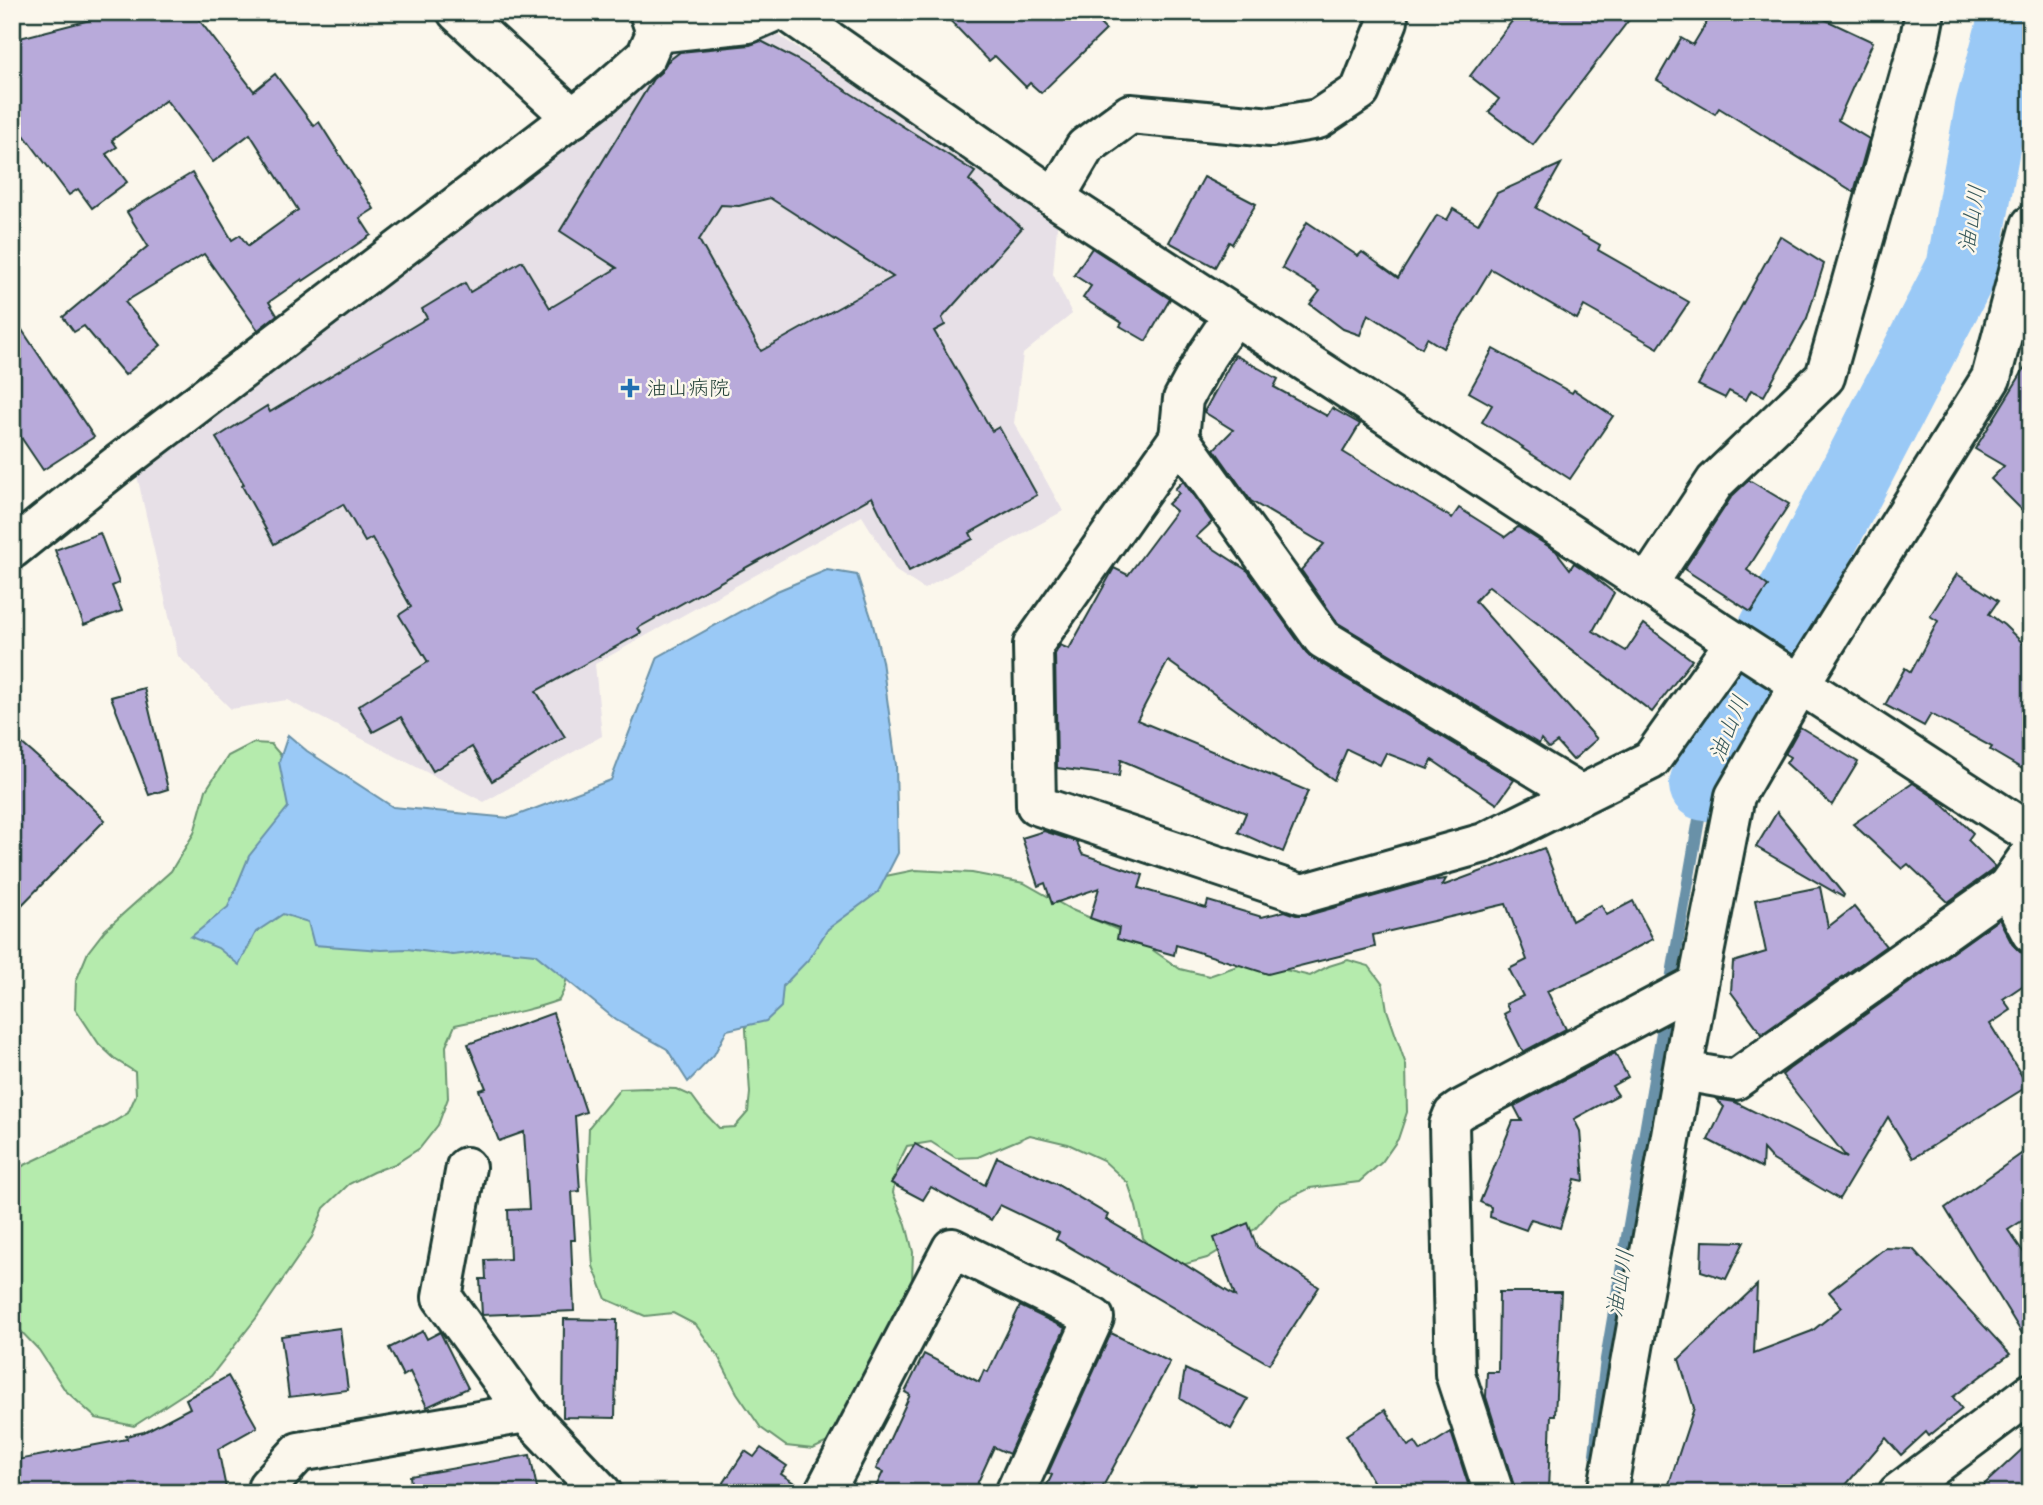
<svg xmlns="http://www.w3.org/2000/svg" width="2043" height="1505" font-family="Mali,'Klee One',sans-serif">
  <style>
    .built { fill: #e7e0e7 }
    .green { fill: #b5ebad; stroke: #6a9470; stroke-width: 2 }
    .water { fill: #9ac9f6; stroke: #6991a8; stroke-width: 2 }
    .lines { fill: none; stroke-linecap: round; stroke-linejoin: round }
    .stream { stroke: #6991a8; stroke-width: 12 }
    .river { stroke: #9ac9f6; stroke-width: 72 }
    .building { fill: #b8aada; stroke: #1f3d34; stroke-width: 2; fill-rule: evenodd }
    .minor-casing { stroke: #1f3d34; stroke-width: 44 }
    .tertiary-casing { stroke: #1f3d34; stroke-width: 44 }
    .minor { stroke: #fbf7ec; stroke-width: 38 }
    .tertiary { stroke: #fbf7ec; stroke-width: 38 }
    .poi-dot { fill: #1f6fb2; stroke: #fbf7ec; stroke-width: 2.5 }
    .labels { text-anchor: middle; stroke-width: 5; stroke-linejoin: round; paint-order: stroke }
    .poi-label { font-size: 21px; fill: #1f3d34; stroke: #fbf7ec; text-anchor: start }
    .water-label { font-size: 23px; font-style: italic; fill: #38595b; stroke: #fbf7ec }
  </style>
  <rect width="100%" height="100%" fill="#fbf7ec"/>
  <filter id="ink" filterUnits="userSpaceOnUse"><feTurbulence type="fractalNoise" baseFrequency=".0143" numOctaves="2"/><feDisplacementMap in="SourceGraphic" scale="14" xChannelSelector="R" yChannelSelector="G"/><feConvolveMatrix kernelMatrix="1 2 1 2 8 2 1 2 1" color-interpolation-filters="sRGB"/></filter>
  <g filter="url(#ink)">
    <!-- built -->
    <polygon class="built" points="712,30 778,35 1058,216 1053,274 1072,314 1023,354 1014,423 1063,511 924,589 896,571 862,516 595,664 602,736 484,802 287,700 231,709 178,656 136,471 690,38"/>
    <!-- green -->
    <g class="green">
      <path d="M253,743l18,1 36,42 -15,113 175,32 104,28 -7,31 -5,10c-35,13 -69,17 -104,25l-9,21 2,52 -10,27 -18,23 -25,16 -22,8 -24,12 -25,24 -12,29 -55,80 -46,59 -77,50 -38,-8 -31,-28 -26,-40 -23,-24h-4v-155l95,-45 21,-13 8,-18 -1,-23 -19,-12 -17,-16 -24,-36 1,-27 12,-29 17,-22 66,-59 23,-38 12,-43 22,-34z"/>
      <polygon points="915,870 972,873 1024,883 1072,910 1116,929 1147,946 1180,969 1209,976 1243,964 1277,968 1310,976 1329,966 1348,960 1369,966 1383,985 1387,1010 1406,1065 1407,1112 1398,1139 1382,1162 1359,1182 1310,1188 1277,1204 1255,1229 1207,1258 1182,1265 1155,1251 1143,1238 1136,1207 1128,1183 1103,1160 1068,1144 1030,1135 978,1157 956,1158 931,1142 907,1146 897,1166 893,1193 906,1224 913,1252 912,1282 852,1412 838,1437 813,1449 786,1446 761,1428 737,1393 718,1356 696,1325 673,1313 645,1316 606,1299 593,1266 587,1178 589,1127 620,1089 646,1088 676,1089 692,1096 703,1111 719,1128 735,1127 748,1112 750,1093 745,1014 871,879"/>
    </g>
    <!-- water -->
    <polygon class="water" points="827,570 857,575 871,617 882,661 896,765 898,853 878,892 828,929 808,960 783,986 781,1007 766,1021 727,1030 714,1055 688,1082 667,1049 616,1020 535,954 496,950 453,955 407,949 381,950 314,945 308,922 283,914 256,932 239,965 218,948 191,937 228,907 249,856 288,807 279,762 288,735 307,751 393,807 510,818 611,780 658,657 777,591"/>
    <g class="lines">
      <!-- stream -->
      <g class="stream">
        <polyline points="1669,991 1705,785"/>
        <polyline points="1595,1454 1606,1359 1666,1009"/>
      </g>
      <!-- river -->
      <polyline class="river" points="1705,785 1730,716 1962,269 1991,108 2016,12"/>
    </g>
    <!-- building -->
    <g class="building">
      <polygon points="121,12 193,12 254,91 275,74 314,126 319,122 374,209 360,218 371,235 303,281 302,279 269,302 277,315 258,330 204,254 125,302 161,345 125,375 84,326 74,332 63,317 148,246 127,212 192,173 232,240 240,235 248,246 298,210 250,134 213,162 166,100 112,140 117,147 106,154 127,182 92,208 78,189 69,195 12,119 12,40"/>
      <polygon points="942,12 1088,12 1106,30 1041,93 1030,83 1026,87 995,56 989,61"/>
      <polygon points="1519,12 1635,12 1533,145 1489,112 1499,99 1470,76"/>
      <polygon points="1713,12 1809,12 1873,42 1838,120 1869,139 1854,192 1719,108 1715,114 1657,80 1681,38 1693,45"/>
      <path d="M761,41l37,19 177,112 -6,8 53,48 -80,90 3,7 -11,6 58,100 7,-4 38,68 -67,38 3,6 -64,32 -37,-74 -234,131 3,5 -105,58 29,46 -73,44 -20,-34 -39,24 -32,-54 -28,15 -15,-26 70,-44 -29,-47 12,-8 -39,-69 -7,4 -22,-38 -69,40 -32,-58 2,-2 -28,-46 51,-32 3,6 157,-94 -5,-9 43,-26 5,9 52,-31 28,47 67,-40 -57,-37 93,-152 8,-7 6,-10 13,-10 70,-7zM770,198l123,79 -132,74 -62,-111 22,-35 18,1z"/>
      <polygon points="1561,164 1536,208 1600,245 1598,250 1689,302 1658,348 1584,306 1577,319 1491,269 1443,348 1427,338 1422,348 1368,314 1360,335 1343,329 1310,304 1320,291 1282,268 1307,222 1358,256 1362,252 1398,278 1437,215 1447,220 1453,209 1478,224 1497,193"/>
      <polygon points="1204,177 1256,204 1232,244 1229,242 1215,267 1169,242"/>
      <polygon points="1780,236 1824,264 1807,318 1764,396 1751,390 1746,400 1729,391 1725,398 1698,385"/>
      <polygon points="1092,248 1170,299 1146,341 1120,326 1122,323 1083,298 1091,286 1074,275"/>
      <polygon points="12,315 94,437 43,470 12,424"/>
      <polygon points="1493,349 1572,393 1574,390 1613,416 1570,479 1522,448 1523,447 1482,422 1492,405 1469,392"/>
      <polygon points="1235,355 1278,379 1274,387 1327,416 1332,408 1360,424 1343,452 1452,518 1459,508 1505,537 1518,527 1556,551 1570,569 1574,563 1589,573 1614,593 1593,631 1626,651 1644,624 1692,660 1652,712 1489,586 1475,601 1597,739 1573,760 1557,742 1549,748 1541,739 1539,744 1338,623 1301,570 1324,544 1251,501 1214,449 1233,430 1204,412"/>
      <polygon points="2031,358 2031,519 1991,479 2004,466 1975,449"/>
      <polygon points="1749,480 1789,504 1747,570 1768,586 1751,612 1684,569 1732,496"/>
      <polygon points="1183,481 1212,522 1196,537 1248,571 1306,652 1312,658 1514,780 1497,804 1432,760 1428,769 1386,753 1380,765 1347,749 1334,780 1168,661 1137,720 1308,791 1283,852 1238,832 1246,813 1121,760 1119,776 1057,768 1055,654 1060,645 1069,649 1114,568 1128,575 1176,511 1168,504 1179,493 1175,489"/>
      <polygon points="100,533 119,583 112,586 122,611 84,625 55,550"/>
      <polygon points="1957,574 1998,601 1989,614 2004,625 2031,651 2031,774 1990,750 1992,747 1931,714 1924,726 1885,705 1905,668 1911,672 1938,621 1930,616"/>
      <polygon points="144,688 168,789 149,795 111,697"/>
      <polygon points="1800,727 1858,762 1832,805 1786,763 1790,757 1785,754"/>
      <polygon points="12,735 73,788 105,820 12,915"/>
      <polygon points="1913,783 1937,799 1973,833 1968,840 1995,867 1991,871 1948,902 1908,864 1902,869 1853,824"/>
      <polygon points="1777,812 1844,895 1843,897 1756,847"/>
      <polygon points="1044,831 1077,842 1082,854 1143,875 1139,888 1206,908 1208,901 1262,917 1285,911 1296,915 1308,915 1428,881 1446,879 1442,886 1544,848 1572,921 1601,905 1607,915 1633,901 1653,939 1588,973 1547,991 1566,1029 1523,1052 1504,1014 1509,1011 1506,1004 1523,996 1509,969 1527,960 1506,904 1373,935 1375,947 1268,974 1176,945 1174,955 1117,939 1119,928 1090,918 1099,888 1052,904 1045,883 1038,886 1022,838"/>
      <polygon points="1820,887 1828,927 1854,907 1886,946 1762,1034 1731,992 1733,962 1766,952 1755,900"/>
      <polygon points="1999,919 2012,944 2020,952 2031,955 2031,980 2003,999 2011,1010 1990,1024 2028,1086 1913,1158 1888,1117 1839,1199 1773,1160 1763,1149 1762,1168 1708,1140 1724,1107 1716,1099 1735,1102 1847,1158 1782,1075 1789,1069"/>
      <polygon points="553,1013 586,1112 575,1116 580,1191 572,1192 575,1240 571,1240 574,1311 482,1315 480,1279 486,1279 485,1260 510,1259 508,1210 529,1209 524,1132 499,1141 479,1090 486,1088 468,1044"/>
      <polygon points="1615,1053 1628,1077 1612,1086 1618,1095 1574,1119 1580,1131 1584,1181 1575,1179 1560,1228 1531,1219 1526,1230 1490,1217 1491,1207 1480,1202 1513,1121 1522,1121 1514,1106"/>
      <polygon points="915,1144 985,1185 997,1157 1056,1184 1108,1215 1106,1219 1175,1260 1176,1259 1235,1296 1214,1238 1248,1223 1257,1247 1319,1287 1269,1364 1056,1239 1059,1233 1000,1205 991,1220 931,1187 923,1200 891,1183"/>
      <polygon points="2031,1147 2031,1215 2008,1230 2031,1263 2031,1348 1945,1208"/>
      <polygon points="1702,1241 1744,1242 1726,1279 1701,1271"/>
      <polygon points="1885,1248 1913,1249 2010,1354 1953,1397 1962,1409 1929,1436 1926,1432 1901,1455 1886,1438 1839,1493 1666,1493 1694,1408 1679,1359 1757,1285 1754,1353 1812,1331 1842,1307 1829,1292"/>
      <polygon points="1499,1292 1561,1292 1555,1415 1551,1415 1548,1490 1515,1489 1486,1397 1487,1372 1498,1372"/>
      <polygon points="1020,1306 1065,1328 1009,1454 994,1447 973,1493 873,1493 883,1472 876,1469 910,1395 905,1392 924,1354 979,1382 984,1370 988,1372"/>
      <polygon points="564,1319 617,1320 615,1418 563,1417"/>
      <polygon points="340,1328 348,1390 289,1397 281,1336"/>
      <polygon points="423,1331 427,1339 440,1332 468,1388 427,1407 410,1372 403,1376 389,1348"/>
      <polygon points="1111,1333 1170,1362 1100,1492 1085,1484 1081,1493 1043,1493 1052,1475 1048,1473"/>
      <polygon points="1185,1369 1248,1399 1231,1429 1180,1399"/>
      <polygon points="228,1376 257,1427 218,1449 227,1493 12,1493 12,1461 127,1439 126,1436 144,1432 190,1408 186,1399"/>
      <polygon points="1385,1410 1408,1446 1415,1442 1421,1451 1451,1432 1471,1493 1380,1493 1346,1435"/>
      <polygon points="2031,1441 2031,1493 1975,1493"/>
      <polygon points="761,1448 787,1466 781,1474 803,1489 802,1493 717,1493 745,1451 754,1457"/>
      <polygon points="530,1455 538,1493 412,1493 410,1476"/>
    </g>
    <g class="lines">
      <!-- minor casing -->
      <g class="minor-casing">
        <g id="minor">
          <polyline points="457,12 573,118"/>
          <polyline points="656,33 748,23 773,12"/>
          <polyline points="1055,198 1085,147 1130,114 1271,127 1318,119 1360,91 1388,21 1386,12"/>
          <polyline points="1179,438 1183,399 1207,355 1234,315"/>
          <polyline points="12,549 117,465 603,94 646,56 656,33 649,12"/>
          <polyline points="1647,585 1715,482 1825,377 1919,43 1925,12"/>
          <polyline points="1581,795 1323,639 1179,438 1033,645 1036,805 1302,894 1484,843 1651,760 1735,642 1800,684"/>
          <polyline points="2007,887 2031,933"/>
          <polyline points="1683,1071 1735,1080 2007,887 2031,853"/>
          <polyline points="466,1167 442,1297 526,1413 602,1493"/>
          <polyline points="269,1493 268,1486 299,1452 526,1413"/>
          <polyline points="824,1493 952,1248 1094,1318 1015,1493"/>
          <polyline points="1494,1493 1455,1374 1449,1125 1453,1115 1460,1110 1698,984"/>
          <polyline points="1607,1493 1698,984 1735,796 1800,684 1991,378 2031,225"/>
          <polyline points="1898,1493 2031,1393"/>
        </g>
      </g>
      <!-- tertiary casing -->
      <g class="tertiary-casing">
        <g id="tertiary">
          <polyline points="788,12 1055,198 1735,642"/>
          <polyline points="1800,684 2031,834"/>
        </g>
      </g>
      <!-- minor -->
      <use href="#minor" class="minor"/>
      <!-- tertiary -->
      <use href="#tertiary" class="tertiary"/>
    </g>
  </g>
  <!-- markers -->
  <path class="poi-dot" d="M626.5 377.5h7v7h7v7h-7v7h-7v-7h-7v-7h7z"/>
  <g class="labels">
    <!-- poi labels -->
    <g class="poi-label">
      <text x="646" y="395">油山病院</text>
    </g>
    <!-- water labels -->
    <g class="water-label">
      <text transform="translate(1971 219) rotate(-80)" y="8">油山川</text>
      <text transform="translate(1728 728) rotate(-67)" y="8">油山川</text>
      <text transform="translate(1619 1283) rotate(-80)" y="8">油山川</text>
    </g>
  </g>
  <!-- margin -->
  <rect width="2043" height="1505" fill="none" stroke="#fbf7ec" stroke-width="42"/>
  <rect x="21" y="21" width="2001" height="1463" fill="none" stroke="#1f3d34" stroke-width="2.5" filter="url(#ink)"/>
</svg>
